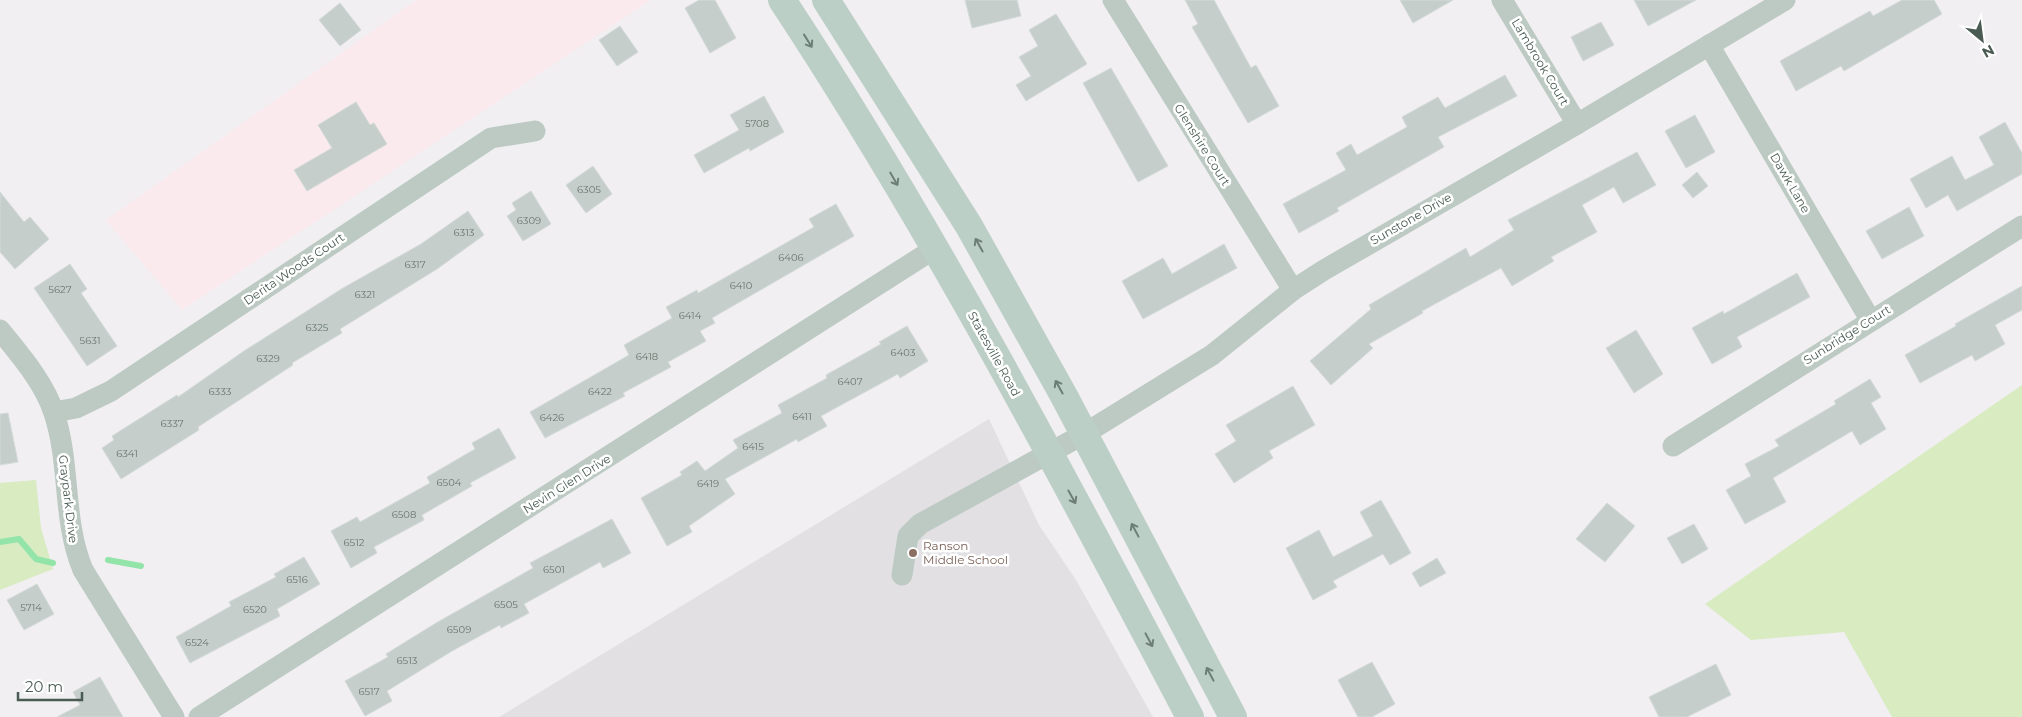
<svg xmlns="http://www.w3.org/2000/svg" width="2022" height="717" font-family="Montserrat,sans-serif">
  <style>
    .commercial { fill: #faeaee }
    .education { fill: #e2e0e3 }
    .green { fill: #d8ebc1 }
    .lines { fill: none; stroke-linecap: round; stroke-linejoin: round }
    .stream { stroke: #92e4a8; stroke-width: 6 }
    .building { fill: #c6cecb; stroke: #d3dad8 }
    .street { stroke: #bccac3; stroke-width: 21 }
    .secondary { stroke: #bccfc7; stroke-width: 28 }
    .oneway { stroke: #6c7e75 }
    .education-dot { fill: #8d6e63; stroke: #fff; stroke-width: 2 }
    .labels { text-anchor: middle; stroke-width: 5; stroke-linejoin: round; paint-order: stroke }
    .number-label { font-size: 10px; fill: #687870 }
    .street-label { font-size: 12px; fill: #495b52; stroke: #fff }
    .education-label { font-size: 12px; fill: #785e54; stroke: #fff; text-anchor: start }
  </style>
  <rect width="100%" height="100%" fill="#f1eff1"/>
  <!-- commercial -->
  <polygon class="commercial" points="416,0 651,0 182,310 106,220"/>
  <!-- education -->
  <polygon class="education" points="989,419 1039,525 1076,580 1153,717 499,717"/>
  <!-- green -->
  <g class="green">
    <polygon points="2022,385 2022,717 1892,717 1844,632 1751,640 1705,604"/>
    <polygon points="36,480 41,528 53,569 0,590 0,483"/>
  </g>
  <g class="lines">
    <!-- stream -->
    <g class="stream">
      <polyline points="0,542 19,539 36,559 53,563"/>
      <polyline points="108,560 141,566"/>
    </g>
  </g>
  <!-- building -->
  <g class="building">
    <polygon points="699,0 715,0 736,38 710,53 685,8"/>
    <polygon points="965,0 1017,0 1021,16 972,28"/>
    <polygon points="1185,0 1214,0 1251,68 1256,65 1279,106 1248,123 1192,27 1198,24"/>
    <polygon points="1400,0 1453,0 1413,23"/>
    <polygon points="1634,0 1696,0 1648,26"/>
    <polygon points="1902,0 1934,0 1942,14 1844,71 1841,66 1796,91 1780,61 1870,11 1873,16"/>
    <polygon points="340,3 361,30 340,46 319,20"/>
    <polygon points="1056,14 1087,64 1026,101 1016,85 1031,76 1019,57 1038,46 1029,30"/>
    <polygon points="1601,22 1614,45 1583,61 1571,37"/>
    <polygon points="620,26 638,52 617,66 599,40"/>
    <polygon points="1111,68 1168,166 1138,182 1083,83"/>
    <polygon points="1505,75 1517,96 1438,137 1444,147 1337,208 1339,211 1299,233 1283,204 1346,170 1336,153 1351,144 1357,155 1407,127 1402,117 1438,97 1445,108"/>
    <polygon points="764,96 784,132 750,151 749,148 704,173 694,155 739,130 730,115"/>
    <polygon points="356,102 370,125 374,123 387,144 307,191 294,170 332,148 318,125"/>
    <polygon points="1695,115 1715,152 1686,168 1665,131"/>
    <polygon points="2005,122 2022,153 2022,174 1957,211 1948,195 1926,208 1910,179 1952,156 1965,180 1994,165 1979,137"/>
    <polygon points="1637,152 1656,185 1623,203 1614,187 1582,205 1597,232 1551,257 1554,261 1512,286 1501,268 1422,311 1423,313 1369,344 1373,348 1331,385 1310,361 1371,309 1369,305 1466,248 1470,257 1514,230 1508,220"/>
    <polygon points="593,166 612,194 586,213 566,185"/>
    <polygon points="1697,172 1708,186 1693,198 1682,185"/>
    <polygon points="531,191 551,224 523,241 507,216 516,210 512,203"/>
    <polygon points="0,192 24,222 30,217 49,239 15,269 0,252"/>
    <polygon points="836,204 854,236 712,318 715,323 700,331 706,341 668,362 671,367 623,393 625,396 545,438 530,412 629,355 624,345 672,318 666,307 697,290 698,293 814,227 809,219"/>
    <polygon points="1909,207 1924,236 1882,259 1866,231"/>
    <polygon points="468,211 484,235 437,269 340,329 342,333 292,363 293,365 198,427 199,430 121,479 102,448 114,440 112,436 177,395 178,397 244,351 343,288 421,244"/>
    <polygon points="1224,244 1237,268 1143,319 1122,281 1163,258 1172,274"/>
    <polygon points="70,264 87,289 81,293 117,346 87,366 34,288"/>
    <polygon points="1797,273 1810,297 1737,337 1742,347 1712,364 1692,328 1723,311 1724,314"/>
    <polygon points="2022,286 2022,310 1995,325 2005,344 1975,361 1972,355 1920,383 1905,355 1956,326 1955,324"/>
    <polygon points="907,326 928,361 900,378 898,374 821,416 827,426 798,442 797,439 725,479 735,494 689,526 692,532 667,546 641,498 682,475 680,472 697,461 705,471 738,448 733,440 782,413 778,405 827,378 826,375 881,344 879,342"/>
    <polygon points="1636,330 1663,374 1634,393 1606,348"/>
    <polygon points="1870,379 1881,397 1871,403 1886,429 1860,445 1852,431 1773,478 1786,502 1745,524 1726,490 1751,476 1745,464 1779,446 1775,440 1836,404 1834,401"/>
    <polygon points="1293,386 1315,425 1269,451 1273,458 1234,483 1215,454 1236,441 1226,425"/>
    <polygon points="8,413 18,462 0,465 0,414"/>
    <polygon points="499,428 516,458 470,483 472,486 422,515 424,520 374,547 377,553 351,568 331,531 357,517 360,522 430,483 427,477 475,449 472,443"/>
    <polygon points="1381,500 1411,553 1390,565 1383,554 1333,581 1337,587 1313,600 1286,548 1319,530 1333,557 1373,536 1360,512"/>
    <polygon points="1607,503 1635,526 1605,562 1576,539"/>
    <polygon points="612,519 631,553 603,568 600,562 524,604 529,613 501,628 500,625 452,651 387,691 392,701 365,716 345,681 388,657 386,654 436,623 533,568 530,563"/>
    <polygon points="1694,524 1708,549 1682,564 1667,538"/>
    <polygon points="304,557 320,584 277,609 280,616 190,663 176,637 231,606 229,602 276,577 274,574"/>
    <polygon points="1437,558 1446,573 1420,587 1412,573"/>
    <polygon points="37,584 54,614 24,630 7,600"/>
    <polygon points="1372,662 1395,704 1372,717 1358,717 1338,680"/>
    <polygon points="1716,664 1731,695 1687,717 1659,717 1649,697"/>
    <polygon points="100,677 123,717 57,717 80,705 73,692"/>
  </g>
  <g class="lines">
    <!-- street -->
    <g class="street">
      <polyline points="1113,0 1293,290"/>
      <polyline points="1502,0 1577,124"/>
      <polyline points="1709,45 1871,321"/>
      <path d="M0,330c20,25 44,52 54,83 17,52 8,107 29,157l91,147"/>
      <polyline points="54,412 76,408 111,391 491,138 535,131"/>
      <polyline points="1673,446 2022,226"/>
      <polyline points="902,575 908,536 920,524 1084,434 1212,355 1293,290 1324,270 1577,124 1785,0"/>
      <polyline points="199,717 934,249"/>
    </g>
    <!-- secondary -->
    <g class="secondary">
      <path d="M782,0c151,229 280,474 408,717"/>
      <polyline points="826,0 969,226 1064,396 1233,717"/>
    </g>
  </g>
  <!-- one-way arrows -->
  <defs><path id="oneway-shaft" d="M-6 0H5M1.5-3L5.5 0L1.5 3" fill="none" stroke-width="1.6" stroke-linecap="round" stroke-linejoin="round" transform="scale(1.25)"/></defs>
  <g class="oneway">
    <use href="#oneway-shaft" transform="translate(808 41) rotate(58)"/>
    <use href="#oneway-shaft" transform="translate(894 179) rotate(60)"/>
    <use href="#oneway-shaft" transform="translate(979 245) rotate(-119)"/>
    <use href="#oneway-shaft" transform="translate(1059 387) rotate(-119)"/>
    <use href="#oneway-shaft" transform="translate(1072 497) rotate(61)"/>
    <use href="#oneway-shaft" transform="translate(1135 530) rotate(-118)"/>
    <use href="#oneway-shaft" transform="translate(1149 640) rotate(62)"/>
    <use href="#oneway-shaft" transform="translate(1210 674) rotate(-118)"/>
  </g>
  <!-- markers -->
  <circle class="education-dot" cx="913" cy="553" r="5"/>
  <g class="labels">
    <!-- number labels -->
    <g class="number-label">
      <text x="757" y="127">5708</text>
      <text x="589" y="193">6305</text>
      <text x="529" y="224">6309</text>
      <text x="464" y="236">6313</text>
      <text x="791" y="261">6406</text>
      <text x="415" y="268">6317</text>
      <text x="741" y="289">6410</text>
      <text x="60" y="293">5627</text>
      <text x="365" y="298">6321</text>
      <text x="690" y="319">6414</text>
      <text x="317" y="331">6325</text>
      <text x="90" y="344">5631</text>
      <text x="903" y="356">6403</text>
      <text x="647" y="360">6418</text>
      <text x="268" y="362">6329</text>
      <text x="850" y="385">6407</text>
      <text x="220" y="395">6333</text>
      <text x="600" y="395">6422</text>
      <text x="802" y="420">6411</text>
      <text x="552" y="421">6426</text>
      <text x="172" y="427">6337</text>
      <text x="753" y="450">6415</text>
      <text x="127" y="457">6341</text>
      <text x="449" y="486">6504</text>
      <text x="708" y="487">6419</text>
      <text x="404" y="518">6508</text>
      <text x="354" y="546">6512</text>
      <text x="554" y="573">6501</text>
      <text x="297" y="583">6516</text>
      <text x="506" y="608">6505</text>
      <text x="31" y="611">5714</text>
      <text x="255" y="613">6520</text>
      <text x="459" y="633">6509</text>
      <text x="197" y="646">6524</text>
      <text x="407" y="664">6513</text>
      <text x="369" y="695">6517</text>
    </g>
    <!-- street labels -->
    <g class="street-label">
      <text transform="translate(1540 62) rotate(59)" y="4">Lambrook Court</text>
      <text transform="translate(1202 145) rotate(58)" y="4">Glenshire Court</text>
      <text transform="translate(1790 183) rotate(60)" y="4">Dawk Lane</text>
      <text transform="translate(1411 219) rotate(-30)" y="4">Sunstone Drive</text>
      <text transform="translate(294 269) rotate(-34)" y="4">Derita Woods Court</text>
      <text transform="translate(1847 335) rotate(-32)" y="4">Sunbridge Court</text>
      <text transform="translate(994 354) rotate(61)" y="4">Statesville Road</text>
      <text transform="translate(567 484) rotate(-32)" y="4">Nevin Glen Drive</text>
      <text transform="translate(68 499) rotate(83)" y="4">Graypark Drive</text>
    </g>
    <!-- education labels -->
    <g class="education-label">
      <text x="923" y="550">Ranson<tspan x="923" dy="14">Middle School</tspan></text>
    </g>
  </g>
  <!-- north arrow -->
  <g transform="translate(1982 40) rotate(151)" stroke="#ffffff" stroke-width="4" paint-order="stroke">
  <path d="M0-4L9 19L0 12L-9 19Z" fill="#495b52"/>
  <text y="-8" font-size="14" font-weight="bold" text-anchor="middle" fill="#495b52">N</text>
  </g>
  <!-- scale -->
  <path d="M18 692v8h64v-8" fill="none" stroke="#495b52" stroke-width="2.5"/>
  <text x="25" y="692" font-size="15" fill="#495b52" stroke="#ffffff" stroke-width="4" paint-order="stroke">20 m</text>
</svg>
